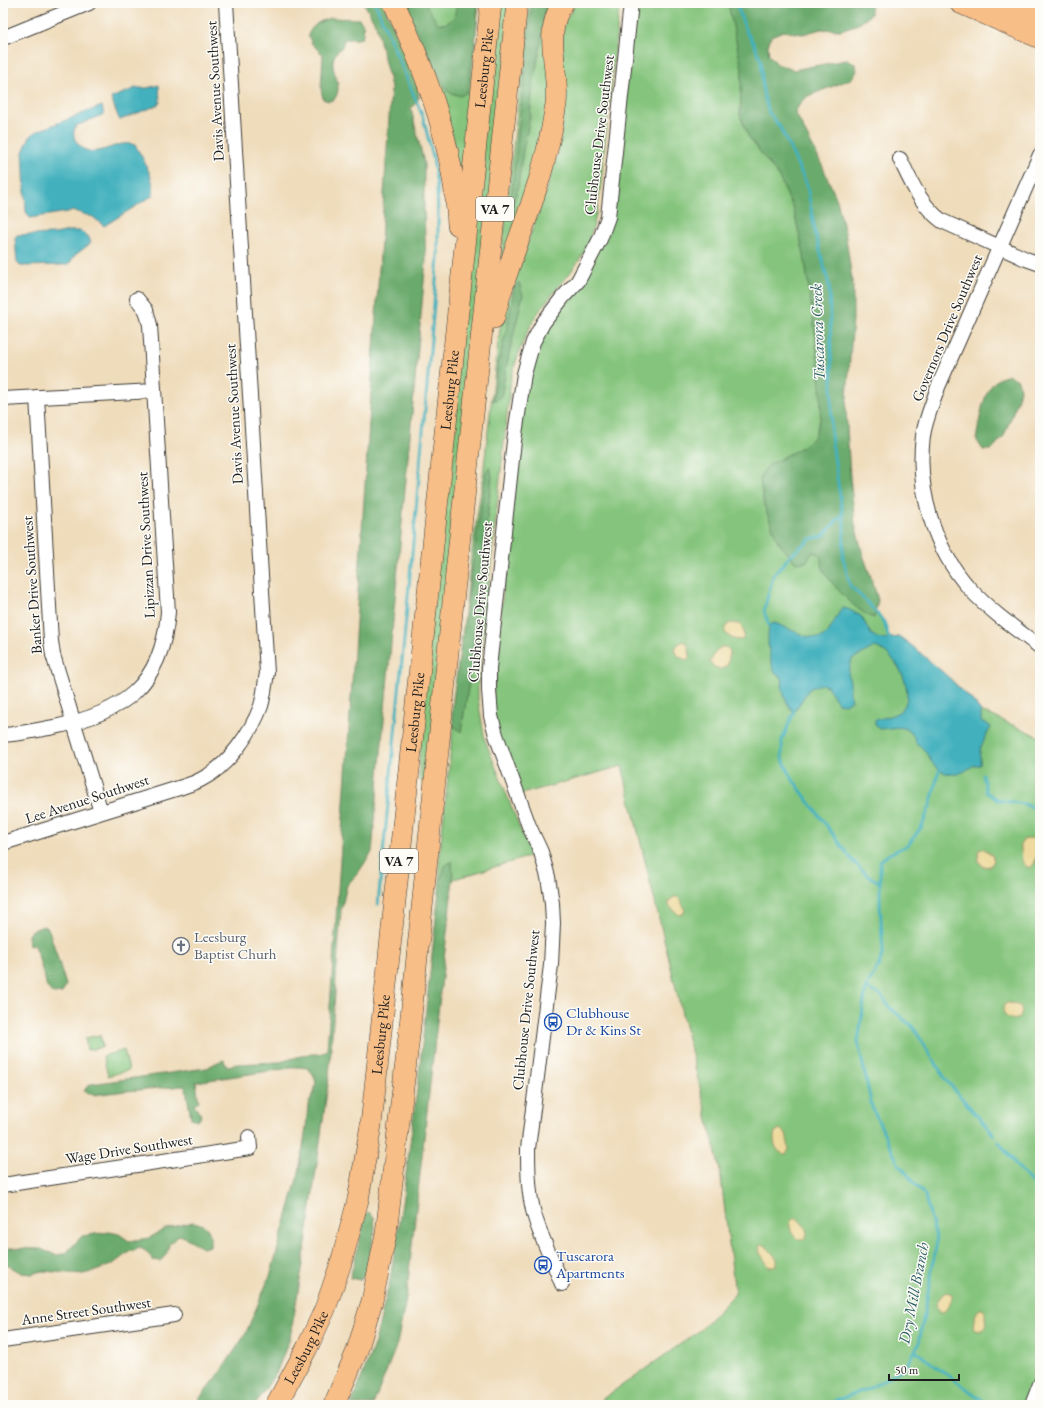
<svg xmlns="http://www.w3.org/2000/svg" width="1043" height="1408" font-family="'EB Garamond',serif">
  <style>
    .green { fill: #84c47c; stroke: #50704c }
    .forest { fill: #6baa6c; stroke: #446344 }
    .sand { fill: #eeda9e; stroke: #857b5d }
    .water { fill: #42b1bd; stroke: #2f666c }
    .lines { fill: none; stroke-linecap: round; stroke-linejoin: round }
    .stream { stroke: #42b1bd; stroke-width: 3 }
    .minor-casing { stroke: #3c3934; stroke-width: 16 }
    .highway-casing { stroke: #3c3934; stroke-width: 22 }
    .minor { stroke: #fff; stroke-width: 14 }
    .highway { stroke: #f7be88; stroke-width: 21 }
    .labels { text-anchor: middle; stroke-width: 3; stroke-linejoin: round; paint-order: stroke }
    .shield { fill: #fdfcf7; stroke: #605f5e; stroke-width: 1 }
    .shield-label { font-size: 14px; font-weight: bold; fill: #1c1c1c }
    .street-label { font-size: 15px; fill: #1c1c1c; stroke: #fdfcf7 }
    .worship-label { font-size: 15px; fill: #5b616d; stroke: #fdfcf7; text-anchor: start }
    .transit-label { font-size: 15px; fill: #164399; stroke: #fdfcf7; text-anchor: start }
    .water-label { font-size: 16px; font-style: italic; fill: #2d5f64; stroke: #fdfcf7 }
  </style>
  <rect width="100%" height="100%" fill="#fdfcf7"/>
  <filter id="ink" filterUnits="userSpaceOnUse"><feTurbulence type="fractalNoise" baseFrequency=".025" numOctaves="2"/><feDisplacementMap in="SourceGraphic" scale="8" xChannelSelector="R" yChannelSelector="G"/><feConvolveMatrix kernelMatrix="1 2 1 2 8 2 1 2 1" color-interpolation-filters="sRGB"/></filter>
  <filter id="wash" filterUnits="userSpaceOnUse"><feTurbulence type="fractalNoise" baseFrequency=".012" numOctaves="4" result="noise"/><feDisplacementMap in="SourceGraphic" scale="16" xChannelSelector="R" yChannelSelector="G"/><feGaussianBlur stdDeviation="0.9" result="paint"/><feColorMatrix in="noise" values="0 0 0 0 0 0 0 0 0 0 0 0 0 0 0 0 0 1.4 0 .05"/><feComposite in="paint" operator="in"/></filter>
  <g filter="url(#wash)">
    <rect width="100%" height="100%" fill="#efdcbb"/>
    <!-- green -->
    <g class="green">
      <polygon points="398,3 479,3 470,99 458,203"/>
      <polygon points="495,3 511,3 431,751 423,782 420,781 419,778 420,721"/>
      <polygon points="529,3 557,3 550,118 500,268"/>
      <path d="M576,3h44c-5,47 -10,94 -15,141 -4,34 -5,70 -18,101 -10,24 -29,41 -44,61 -16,21 -25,47 -32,72l-33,305v16l7,41 46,116 -77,23 -13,24 -2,-41 32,-306 11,-72 16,-141 4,-26 49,-142 7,-22 3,-21 2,-108z"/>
      <polygon points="631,3 736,3 789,145 831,435 868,603 884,622 889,638 900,637 945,674 973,701 981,711 1040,737 1040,1405 594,1405 699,1331 735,1294 720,1170 622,766 518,795 491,716 524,374 543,323 600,239"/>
      <polygon points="100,1035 103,1047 87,1050 85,1038"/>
      <polygon points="124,1050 129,1070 108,1076 103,1056"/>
    </g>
    <!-- forest -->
    <g class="forest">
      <polygon points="364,3 383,3 418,83 419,98 411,109 424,163 424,213 426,260 372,852 358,873 347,885 341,910 329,1077 303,1264 290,1338 277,1371 255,1405 194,1405 217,1377 245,1335 271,1273 299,1172 306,1128 308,1105 314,1093 316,1082 313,1074 308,1068 297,1067 196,1082 199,1101 194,1104 201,1115 200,1119 197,1120 191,1118 186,1089 184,1086 126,1091 93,1095 84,1091 87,1087 91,1084 206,1068 218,1062 224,1060 225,1064 228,1066 237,1064 280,1062 308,1054 320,1054 327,1050 347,759 391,87 376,25"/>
      <polygon points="403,3 425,3 437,23 445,24 454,18 457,3 478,3 475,42 467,92 460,96 448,92"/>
      <polygon points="532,3 546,3 542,37 533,85 530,118 523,150 518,187 509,218"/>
      <path d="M728,3h143v11l-12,10 -19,6 -19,-1 -18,5 -20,-3 -12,5 -3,10 1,9 8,9 16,6 53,-10 9,4 2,7 -6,8 -43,17 -7,6 -6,10 27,53 15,35 9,37 7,50v32l-7,91 4,66 5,49 8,30 9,25 6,20 -4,18c-16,-5 -40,-31 -49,-45 -3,-5 -4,-13 -5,-18l-7,-3 -7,10 -10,1 -18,-21 -14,-37 -4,-24 2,-8 7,-8 35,-19 10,-9 6,-17 1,-21 -6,-67 -11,-77 -11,-47 -14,-31 -31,-41 -8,-21 2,-46z"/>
      <path d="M331,18l28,1c6,5 5,11 3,19l-5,1h-13c-1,12 -7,9 -10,18 -4,10 4,21 4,31 0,10 -6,16 -15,11l-2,-10 2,-34 -11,-11 -4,-9c4,-10 13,-15 23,-17z"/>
      <polygon points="519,282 523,295 509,354 501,397 493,401 498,363 507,327 514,288"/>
      <path d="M1009,375l9,5 2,10 -3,12 -13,34 -13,14h-8l-7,-11c4,-18 6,-48 21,-59 3,-3 8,-3 12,-5z"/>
      <polygon points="490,466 492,476 469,682 461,732 454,726 452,716 453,699 486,472"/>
      <polygon points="452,861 453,879 406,1299 397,1344 373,1405 351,1405 375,1342 390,1280 403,1197 418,1082 440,882 445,866"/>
      <polygon points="43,926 48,928 50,933 66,985 62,993 53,994 47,987 35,945 29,946 28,935 31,931"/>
      <polygon points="369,1212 374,1217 375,1229 366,1273 360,1280 350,1278 366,1214"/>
      <path d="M193,1222c16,3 18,9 17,24l-7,2c-8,-4 -15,-10 -23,-13l-11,9c-1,7 -3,12 -9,17l-7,-1 -7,-9 -6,-3 -11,4 -16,12 -17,7 -13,3 -41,-3 -10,3 -11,-1 -18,-11v-12l6,-2 32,1 7,3 10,3 8,-2 16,-17 27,-4 10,2 10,7 20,-3 18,-10z"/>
    </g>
    <!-- sand -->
    <g class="sand">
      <path d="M731,623l8,1c4,4 7,10 3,16 -11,1 -26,-10 -11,-17z"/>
      <polygon points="683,641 688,644 690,657 686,660 678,656 675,650 677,645"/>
      <polygon points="721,647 726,647 730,651 730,653 727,666 721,669 714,667 710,662 716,651"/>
      <path d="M1032,838c11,7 2,44 -10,23 0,-7 -3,-16 1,-21z"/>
      <polygon points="983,848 992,855 994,861 990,866 983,867 979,861 978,851"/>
      <polygon points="674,897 678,897 681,901 685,910 683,914 679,915 669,906 669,901"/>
      <path d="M1006,1003c7,0 14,1 16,8 -3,18 -27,4 -16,-8z"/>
      <path d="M780,1129l6,4 3,16 -3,5c-10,0 -14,-13 -11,-22z"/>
      <path d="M795,1218h2l10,11v6l-3,4 -5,1c-6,-5 -15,-17 -4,-22z"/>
      <polygon points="763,1244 768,1248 777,1259 777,1265 774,1267 769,1267 760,1253 759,1246"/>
      <path d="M947,1292l5,3v6l-8,11 -5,1 -3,-8c3,-6 5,-11 11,-13z"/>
      <path d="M980,1309h3c3,4 2,5 2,9 1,8 2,11 -6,13l-5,-2c-2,-5 1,-17 6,-20z"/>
    </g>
    <!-- water -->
    <g class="water">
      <polygon points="159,85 160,102 158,105 120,120 119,119 111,98 136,88 147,88"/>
      <path d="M102,106l2,8 -28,12c-3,5 -3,10 0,15 17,25 39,-4 59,4 7,11 23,40 17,51l-48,30 -11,-9 -19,-6 -44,7 -4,-6 -3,-60 7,-16 5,-4z"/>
      <polygon points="69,231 80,231 89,237 91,243 74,256 70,263 66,265 21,266 19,265 17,262 15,239 17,235 55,234"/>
      <path d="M842,607l10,4 9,5 10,18 8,5 21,-2 11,8 34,29 28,27 8,10v10l6,3 4,3c-4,8 -10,16 -11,25 -1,5 1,9 0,13h-6c-9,6 -16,12 -28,8 -18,-6 -15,-21 -30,-30 -6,-21 -20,-15 -37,-14l-4,-4v-5c8,-2 23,-5 28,-12 13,-17 -8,-58 -29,-61l-12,7 -10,5 -4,16 2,6v13l2,6 -7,4 -7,-1 -11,-17 -6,-2 -12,5 -15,23c-7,-6 -14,-23 -11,-31l-3,-5 -4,-2c-8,-15 -9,-32 -7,-49l6,-2 30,13 15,2 8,-5z"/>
    </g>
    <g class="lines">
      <!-- stream -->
      <g class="stream">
        <path d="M375,3l48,114 10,41 4,29 1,28v42c-18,216 -38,432 -60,647"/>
        <polyline points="736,3 746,31 754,44 761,60 763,92 769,113 780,127 807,185 815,232 829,285 832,381 831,435 844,524 843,557 850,586 868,603 884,622 889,638"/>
        <polyline points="769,625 764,611 773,576 790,556 810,539 823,536 843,514"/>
        <polyline points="794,712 782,740 782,758 793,780 852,860 867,875 879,882"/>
        <polyline points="983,774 986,792 998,800 1024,804 1040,810"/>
        <polyline points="866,988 881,995 890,1008 913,1027 946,1080 994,1135"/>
        <path d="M999,1142c12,16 24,35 41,46"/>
        <polyline points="915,1351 989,1405"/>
        <polyline points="824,1405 870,1388 906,1367 915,1351 919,1343 937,1241 925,1196 898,1163 872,1107 858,1042 866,988 879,965 883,951 880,904 880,861 889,854 908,845 922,826 930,806 939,771"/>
      </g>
    </g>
  </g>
  <g filter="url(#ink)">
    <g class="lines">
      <!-- minor casing -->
      <g class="minor-casing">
        <g id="minor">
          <polyline points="3,38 89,3"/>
          <path d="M1040,155l-102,232c-5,16 -13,33 -15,49 -7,53 11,113 47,153 20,22 46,40 70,58"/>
          <path d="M900,159c11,23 21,47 42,62l84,38 14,5"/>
          <polyline points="37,397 51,641 53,655 101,812"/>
          <polyline points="3,399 154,391"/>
          <path d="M3,735c17,-1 34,-5 51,-8 69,-14 108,-41 114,-115l-18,-287 -4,-15 -9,-11"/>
          <path d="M3,843l179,-56c6,-2 13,-4 20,-8 26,-13 49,-46 59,-73 3,-10 4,-22 6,-33l-41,-670"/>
          <polyline points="3,1185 250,1148 249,1137"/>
          <path d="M562,1284c-9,-24 -26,-55 -30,-79 -4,-18 -4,-37 -4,-56l23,-184 2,-42 -1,-20 -4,-26 -7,-25 -12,-26 -33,-91 -5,-19 -2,-26v-22l25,-227 10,-67 9,-32 10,-19 20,-26 15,-16 22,-42 8,-22 23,-214"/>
          <polyline points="3,1340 174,1315"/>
          <polyline points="1032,1405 1040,1384"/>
        </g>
      </g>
      <!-- highway casing -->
      <g class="highway-casing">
        <g id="highway">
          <path d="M394,3c33,71 60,143 64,222"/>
          <polyline points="960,3 1040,38"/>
          <polyline points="1000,3 1040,20"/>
          <path d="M494,318c9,-40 25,-77 38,-116 11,-32 19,-64 24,-98 4,-33 -14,-71 7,-101"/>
          <path id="s1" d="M276,1405l31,-57 18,-39 16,-46 17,-63 13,-75 120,-1122"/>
          <polyline points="334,1405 357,1351 372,1301 386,1234 409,1036 456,573 517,3"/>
        </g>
      </g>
      <!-- minor -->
      <use href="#minor" class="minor"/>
      <!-- highway -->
      <use href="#highway" class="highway"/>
    </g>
  </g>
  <!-- icons -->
  <defs>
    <g id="church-ring" transform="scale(0.9)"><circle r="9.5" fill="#fdfcf7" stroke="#6b7280" stroke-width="1.5"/><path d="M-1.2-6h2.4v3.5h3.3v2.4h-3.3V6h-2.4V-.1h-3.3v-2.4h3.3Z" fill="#6b7280"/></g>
    <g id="bus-ring" transform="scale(0.9)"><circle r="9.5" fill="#fdfcf7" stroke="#1a4fb4" stroke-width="1.5"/><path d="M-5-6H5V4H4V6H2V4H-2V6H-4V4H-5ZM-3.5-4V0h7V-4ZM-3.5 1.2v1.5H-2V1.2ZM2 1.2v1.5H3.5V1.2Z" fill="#1a4fb4"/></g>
  </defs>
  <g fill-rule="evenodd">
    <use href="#church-ring" x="181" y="946"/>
    <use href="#bus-ring" x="553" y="1022"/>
    <use href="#bus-ring" x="543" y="1265"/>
  </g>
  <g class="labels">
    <!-- shield labels -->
    <g class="shield">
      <rect x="476" y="197" width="38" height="24" rx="3"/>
      <rect x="380" y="849" width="38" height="24" rx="3"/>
    </g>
    <g class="shield-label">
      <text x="495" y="214">VA 7</text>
      <text x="399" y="866">VA 7</text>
    </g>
    <!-- street labels -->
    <g class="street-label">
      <text dy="5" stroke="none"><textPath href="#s1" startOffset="1361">Leesburg Pike</textPath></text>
      <text transform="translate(215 91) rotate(-93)" y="5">Davis Avenue Southwest</text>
      <text transform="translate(599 135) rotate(-83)" y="5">Clubhouse Drive Southwest</text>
      <text transform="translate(947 328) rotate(-67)" y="5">Governors Drive Southwest</text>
      <text dy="5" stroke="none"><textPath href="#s1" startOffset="1037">Leesburg Pike</textPath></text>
      <text transform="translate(234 414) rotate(-93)" y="5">Davis Avenue Southwest</text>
      <text transform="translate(146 545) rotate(-93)" y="5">Lipizzan Drive Southwest</text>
      <text transform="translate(32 585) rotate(-94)" y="5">Banker Drive Southwest</text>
      <text transform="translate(480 602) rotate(-85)" y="5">Clubhouse Drive Southwest</text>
      <text dy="5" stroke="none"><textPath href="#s1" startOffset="713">Leesburg Pike</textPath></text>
      <text transform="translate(87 799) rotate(-18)" y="5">Lee Avenue Southwest</text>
      <text transform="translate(526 1010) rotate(-84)" y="5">Clubhouse Drive Southwest</text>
      <text dy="5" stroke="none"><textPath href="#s1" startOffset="389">Leesburg Pike</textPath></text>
      <text transform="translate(129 1149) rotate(-9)" y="5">Wage Drive Southwest</text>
      <text transform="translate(86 1311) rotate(-8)" y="5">Anne Street Southwest</text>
      <text dy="5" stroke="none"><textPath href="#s1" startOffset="65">Leesburg Pike</textPath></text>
    </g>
    <!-- worship labels -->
    <g class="worship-label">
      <text x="194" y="942">Leesburg<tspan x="194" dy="17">Baptist Churh</tspan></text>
    </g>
    <!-- transit labels -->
    <g class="transit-label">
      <text x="566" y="1018">Clubhouse<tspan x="566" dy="17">Dr &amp; Kins St</tspan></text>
      <text x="556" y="1261">Tuscarora<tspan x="556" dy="17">Apartments</tspan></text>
    </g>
    <!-- water labels -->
    <g class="water-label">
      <text transform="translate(817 332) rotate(-92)" y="6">Tuscarora Creek</text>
      <text transform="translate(913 1293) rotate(-79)" y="6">Dry Mill Branch</text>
    </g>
  </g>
  <!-- margin -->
  <rect width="1043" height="1408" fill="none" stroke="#fdfcf7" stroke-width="16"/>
  <!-- scale -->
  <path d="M889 1374v6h70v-6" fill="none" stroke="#1c1c1c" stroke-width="2"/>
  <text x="895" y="1374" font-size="12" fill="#1c1c1c" stroke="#fdfcf7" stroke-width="3" paint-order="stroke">50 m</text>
</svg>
